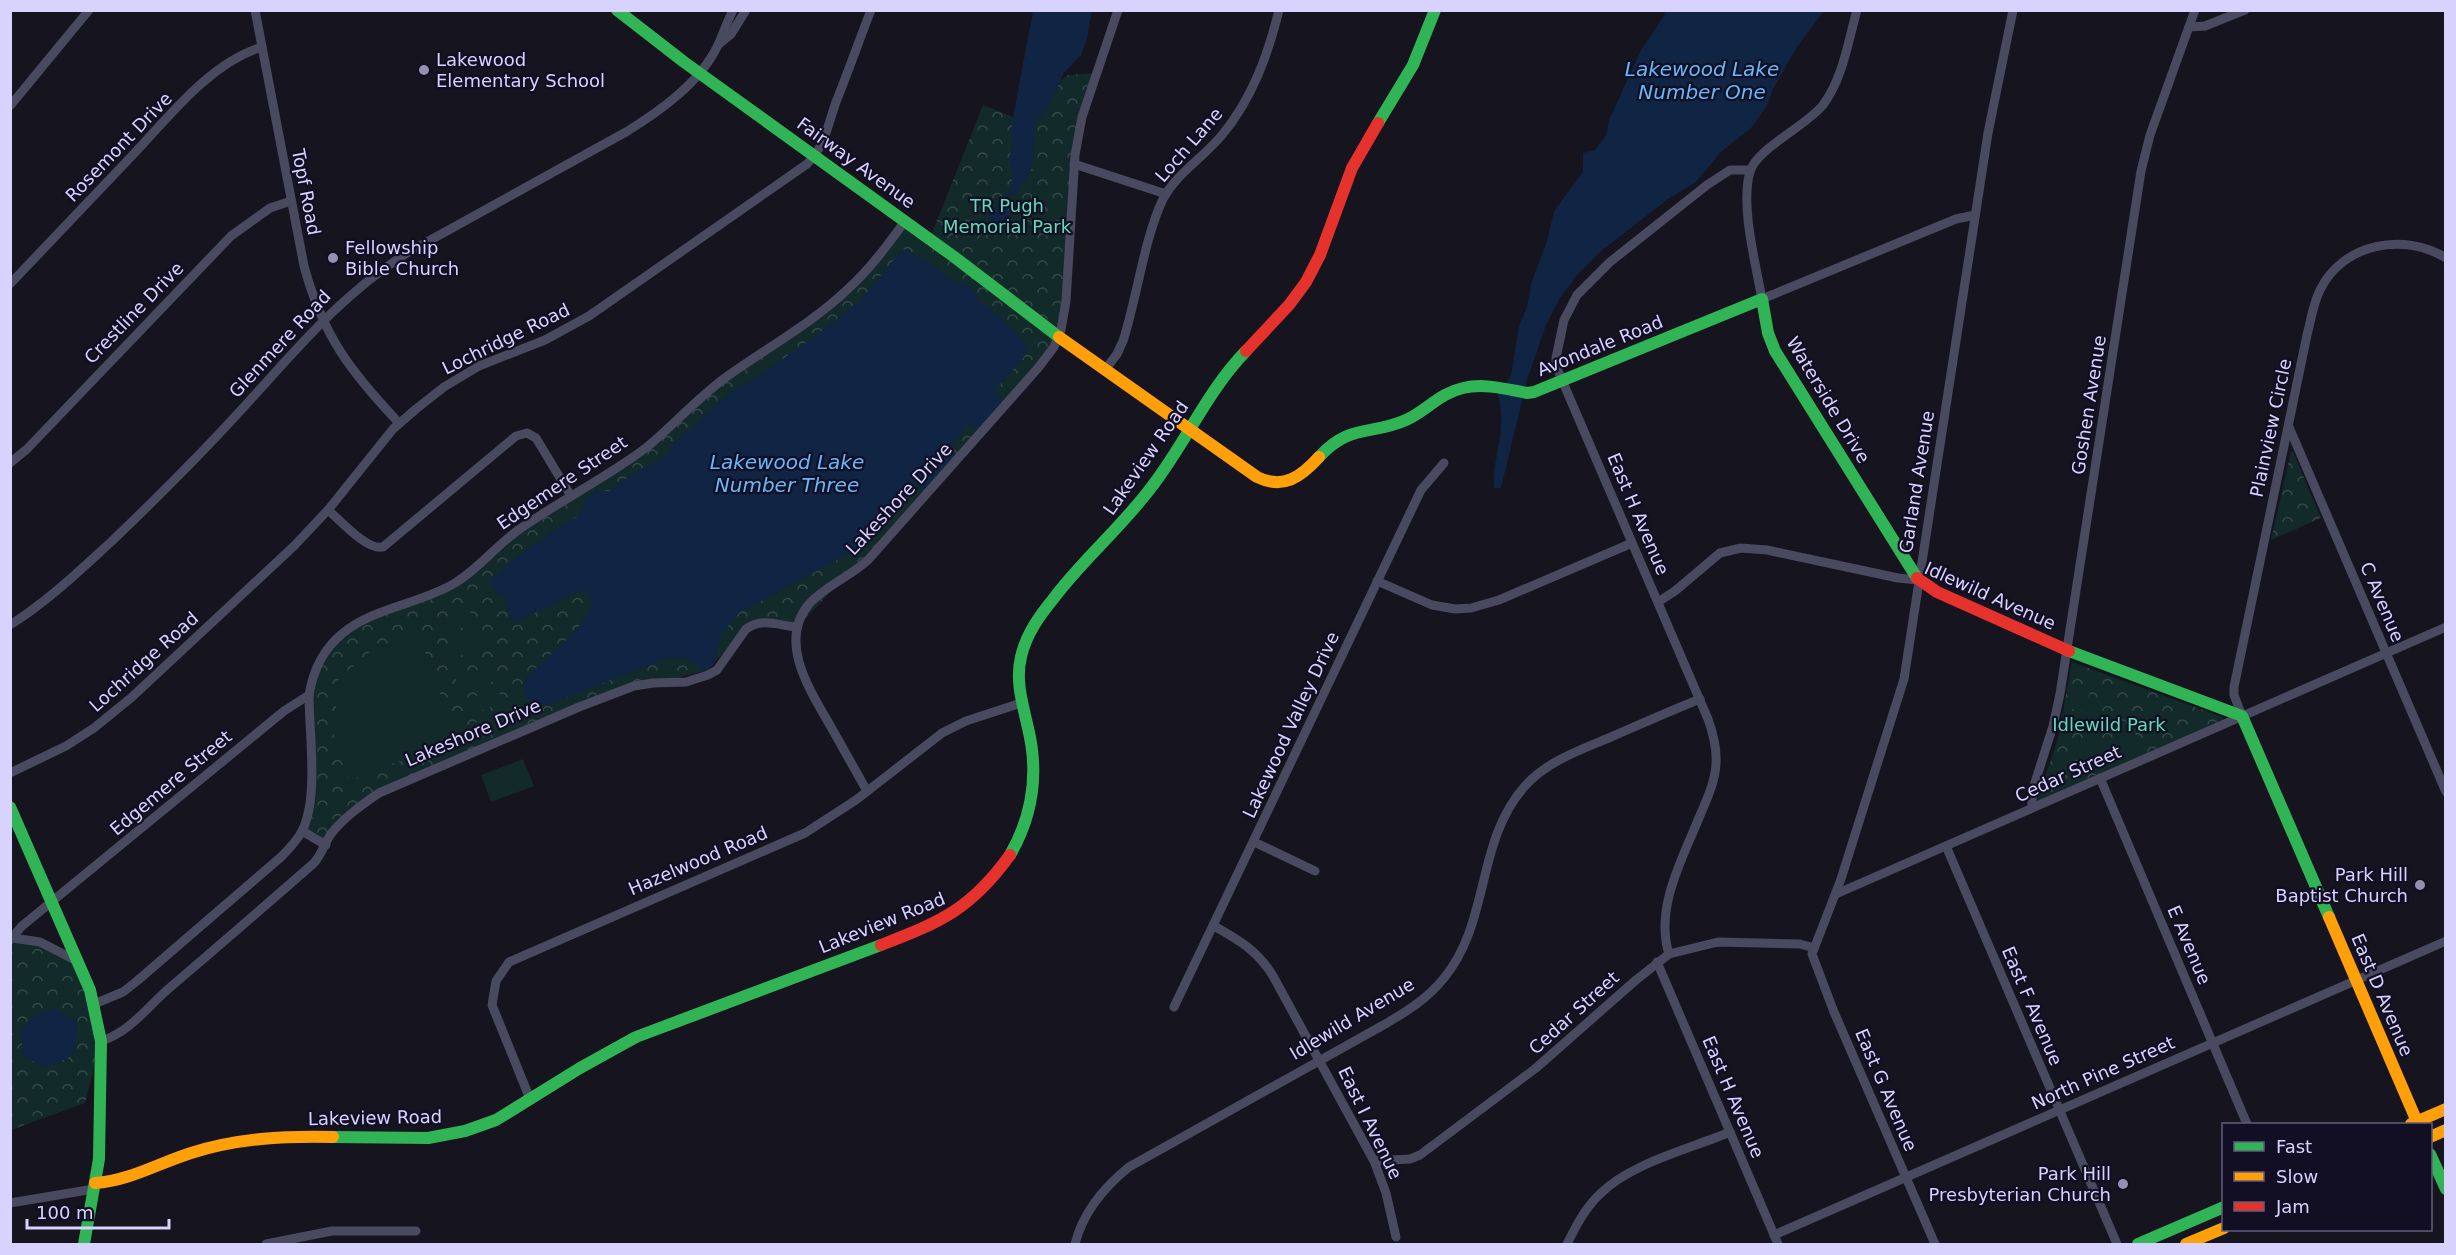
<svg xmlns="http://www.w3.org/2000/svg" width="2456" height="1255" font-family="'DejaVu Sans',sans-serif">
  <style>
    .forest { fill: url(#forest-crowns) }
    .garden { fill: #132a2a }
    .water { fill: #102443 }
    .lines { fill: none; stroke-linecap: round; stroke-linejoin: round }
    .street { stroke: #49495f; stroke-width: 9 }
    .fast { stroke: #30b455; stroke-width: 12 }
    .slow { stroke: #ff9f0a; stroke-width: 12 }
    .jam { stroke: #e5322d; stroke-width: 12 }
    .poi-dot { fill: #9390b0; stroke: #120f24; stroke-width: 2 }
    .labels { text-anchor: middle; stroke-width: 4.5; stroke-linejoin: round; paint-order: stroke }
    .poi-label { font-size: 18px; fill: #d7d3fe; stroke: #120f24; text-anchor: start }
    .street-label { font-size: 18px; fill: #d7d3fe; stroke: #120f24 }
    .park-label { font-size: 18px; fill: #60dcba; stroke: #120f24 }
    .water-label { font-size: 20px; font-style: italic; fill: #64b9fb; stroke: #120f24 }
  </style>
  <defs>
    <pattern id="forest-crowns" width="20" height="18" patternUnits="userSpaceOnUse" patternTransform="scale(1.5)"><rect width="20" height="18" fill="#132a2a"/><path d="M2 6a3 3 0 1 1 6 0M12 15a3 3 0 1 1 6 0" fill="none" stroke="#35484a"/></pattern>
  </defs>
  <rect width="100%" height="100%" fill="#16141f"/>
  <!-- forest -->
  <g class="forest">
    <polygon points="1096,73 1079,134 1058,338 961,456 797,627 763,622 746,629 706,671 653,683 540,723 379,793 346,819 326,845 302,831 307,818 309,695 327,649 381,612 453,584 498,546 624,463 704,394 820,313 874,262 905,221 930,238 983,105 1013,117 1040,116 1061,80 1068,75"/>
    <polygon points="2291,451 2293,452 2321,518 2271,540"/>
    <polygon points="2072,662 2222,717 2224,719 2032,808 2049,766 2058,738"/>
    <polygon points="19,939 76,956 101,1041 85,1103 11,1130 10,942"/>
  </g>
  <!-- garden -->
  <g class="garden">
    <polygon points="468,608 475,622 443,635 437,621"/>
    <polygon points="478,632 484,646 453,659 447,645"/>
    <polygon points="418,634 456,738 349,781 334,738 338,680 372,650"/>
    <polygon points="488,666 494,681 462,694 456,679"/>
    <polygon points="2072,685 2090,688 2086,711 2068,708"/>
    <polygon points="497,688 503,702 471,715 465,701"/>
    <polygon points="505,710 512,725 480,738 474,723"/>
    <polygon points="2133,728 2143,751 2095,772 2085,749"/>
    <polygon points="523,759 534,786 491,802 481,775"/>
  </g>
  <!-- water -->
  <g class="water">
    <polygon points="1033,11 1092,11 1087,39 1081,55 1064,73 1049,105 1035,122 1032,168 1017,193 1009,195 1013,175 1010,155 1013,141 1011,135 1013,117"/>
    <path d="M1665,11h159l-27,36 -25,44 -5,15 -16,22 -29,23 -26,31 -28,17 -68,53 -23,23 -17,23 -14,27 -19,55 -26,108h-7c-2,-35 14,-54 4,-93l13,-20 8,-49 8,-19 4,-23 16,-43 7,-30 29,-39v-19l12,-3 11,-15 3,-15 32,-70 23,-34z"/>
    <polygon points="1006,194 1012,201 1008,210 1010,220 1004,230 995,226 988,215 994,213 999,199"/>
    <path d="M903,249l28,15 25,20 8,-2 12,11 1,6 25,20 24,25 2,5 -4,8 -29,33 7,13 -26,27 -9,-7 -15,23 3,10 -32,34 -8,-6 -13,19 -15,9 -20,20 -13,19 -114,61 -21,25 -5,28 -12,6c-10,-15 -20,-15 -38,-12l-117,46 -14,-1c-9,-8 -12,-15 -6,-27 14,-15 67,-56 65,-77l-8,-9h-6l-63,32 -10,-16 2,-9 -6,-3 -3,1 -8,-15 28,-25 44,-31 17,-9 8,-19 11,-6h14l7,-8 49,-29 9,-13 55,-50 21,-11 64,-45 42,-33z"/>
    <path d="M55,1009l22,13 -2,30 -8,7 -23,8 -21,-11 -2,-27c10,-11 19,-17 34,-20z"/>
  </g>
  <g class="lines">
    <!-- street -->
    <g class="street">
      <path d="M255,10l49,256c19,70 46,105 95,157"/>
      <path d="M1857,10c-9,32 -14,68 -34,95 -18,22 -67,44 -73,67 -10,33 6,93 12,127l194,-80 19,-4"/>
      <polyline points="2189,27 2205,26 2245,10"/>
      <polyline points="719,44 731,34 746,10"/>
      <polyline points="10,106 89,10"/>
      <polyline points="1074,164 1166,194"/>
      <path d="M10,284c39,-41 78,-82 117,-123 39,-40 80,-97 135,-114"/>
      <path d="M1105,370l12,-16 6,-13c14,-43 21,-102 40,-142 13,-25 41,-42 59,-64 30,-36 46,-80 57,-125"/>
      <polyline points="2289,427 2446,792"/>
      <polyline points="10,463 27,449 231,236 270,208 291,201"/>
      <path d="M328,510c12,10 39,41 55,37l133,-111 11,-3 9,5 35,58"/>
      <polyline points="1377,581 1432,605 1455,609 1471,608 1499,600 1632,543"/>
      <polyline points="1658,602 1675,591 1720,553 1741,548 1767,550 1898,578 1918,580"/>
      <path d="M10,625c38,-24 69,-54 102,-84 48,-46 95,-93 140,-143 50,-55 91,-104 155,-145l219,-121c34,-21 74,-49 92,-87 5,-11 9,-23 15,-35"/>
      <path d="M2242,716l-8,-21v-8l73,-352c4,-15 6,-31 13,-45 23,-47 84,-58 126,-32"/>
      <path d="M10,773l56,-27 28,-18 38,-31 162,-151 34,-36 65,-81 23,-20 28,-22 35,-21 66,-26 44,-24 218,-152c18,-17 21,-40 29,-62 12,-30 23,-61 35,-92"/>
      <polyline points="2100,778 2247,1124"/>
      <path d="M867,791c-12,-21 -24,-43 -36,-64 -20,-35 -54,-85 -22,-123 16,-18 42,-28 59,-44l170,-192 16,-21 7,-17 5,-29 9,-146 7,-38 36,-107"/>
      <polyline points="2032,808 2032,792 2053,726 2060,694 2141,171 2150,135 2195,10"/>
      <polyline points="302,831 326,845"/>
      <polyline points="1254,842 1315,871"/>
      <polyline points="1946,846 2117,1244"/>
      <polyline points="1836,894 2446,627"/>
      <path d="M1214,926c25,14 44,25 59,50l101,185 12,32 10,44"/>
      <polyline points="13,938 40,942 77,961"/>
      <path d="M10,940l12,-14 262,-215 25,-16c4,-24 14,-46 34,-62 32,-26 77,-29 112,-50 23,-14 40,-36 62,-52 42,-30 89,-53 130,-84 28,-23 52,-51 82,-72 41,-29 85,-53 121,-88 21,-19 38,-43 55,-66"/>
      <path d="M1669,954c-15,-47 15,-98 32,-141 7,-16 14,-32 15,-49 1,-15 -3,-31 -8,-45l-137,-318 -15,-35v-8l8,-38 13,-25 33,-33 97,-77 23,-15h20"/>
      <polyline points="1657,962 1778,1244"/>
      <path d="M94,1004l29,-12 14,-11 144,-124c8,-8 16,-16 21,-26 17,-33 7,-99 7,-136"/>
      <polyline points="1174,1007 1421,490 1444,463"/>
      <path d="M101,1041c27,-8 45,-32 65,-50 50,-43 99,-85 148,-128 8,-9 10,-19 17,-29 12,-16 32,-30 48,-41l200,-86 55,-21 19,-3 33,-1 22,-7 9,-5 29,-41c17,-12 33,-3 51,-2"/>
      <polyline points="530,1099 492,1005 496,981 509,962 805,833 856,800 942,733 966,721 1021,703"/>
      <polyline points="1374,1161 1410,1159 1420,1155 1536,1068 1636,980 1669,954 1718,942 1800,944 1814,948"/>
      <polyline points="10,1203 94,1189"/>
      <polyline points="1774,1235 2446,941"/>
      <polyline points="266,1244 332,1231 416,1231"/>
      <path d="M1075,1244c8,-32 28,-56 54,-77l258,-144c22,-13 41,-25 57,-45 46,-55 32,-138 81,-192 22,-25 56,-36 86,-49 30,-13 59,-26 89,-38"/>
      <path d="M1567,1244c9,-18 18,-36 33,-50 31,-31 90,-45 130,-62"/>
      <polyline points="1935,1244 1834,1012 1812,954 1841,879 1904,679 1988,133 2013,10"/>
    </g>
    <!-- fast -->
    <g class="fast">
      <polyline points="617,10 684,62 953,256 1059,337"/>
      <polyline points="1378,123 1413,65 1435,10"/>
      <path d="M1319,457c31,-34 51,-21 87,-37 20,-9 34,-27 57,-32 21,-5 43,1 64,5l7,-1 228,-93 6,34 7,18 142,227"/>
      <polyline points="2069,651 2242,716 2329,917"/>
      <polyline points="10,807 90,990 101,1041 99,1159 84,1244"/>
      <path d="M1010,855c23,-40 29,-82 18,-127 -5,-23 -13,-47 -7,-71 5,-23 19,-42 33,-59 30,-40 69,-72 99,-113 33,-43 55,-95 93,-134"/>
      <polyline points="333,1137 428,1138 465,1131 496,1120 580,1068 636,1037 881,945"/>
      <polyline points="2430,1154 2446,1189"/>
      <polyline points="2138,1244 2224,1207"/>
    </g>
    <!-- slow -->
    <g class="slow">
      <path d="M1059,337l198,140c26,13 44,0 62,-20"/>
      <polyline points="2329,917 2418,1124"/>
      <polyline points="2411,1124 2446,1109"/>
      <polyline points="2430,1137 2446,1130"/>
      <path d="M95,1183c34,-2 64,-20 96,-30 47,-15 93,-17 142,-16"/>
      <polyline points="2186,1244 2224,1228"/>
    </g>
    <!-- jam -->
    <g class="jam">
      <polyline points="1246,351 1289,305 1306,282 1320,255 1352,168 1378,123"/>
      <polyline points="1917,578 1937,592 2069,651"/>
      <path d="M881,945c60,-23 90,-36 129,-90"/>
    </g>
  </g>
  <!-- markers -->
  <g class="poi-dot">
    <circle cx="424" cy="70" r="6"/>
    <circle cx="333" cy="258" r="6"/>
    <circle cx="2420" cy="885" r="6"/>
    <circle cx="2123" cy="1184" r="6"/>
  </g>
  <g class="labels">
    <!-- poi labels -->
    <g class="poi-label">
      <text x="436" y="66">Lakewood<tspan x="436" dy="21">Elementary School</tspan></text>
      <text x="345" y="254">Fellowship<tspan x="345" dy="21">Bible Church</tspan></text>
      <text x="2408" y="881" text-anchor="end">Park Hill<tspan x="2408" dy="21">Baptist Church</tspan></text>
      <text x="2111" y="1180" text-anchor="end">Park Hill<tspan x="2111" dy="21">Presbyterian Church</tspan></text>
    </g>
    <!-- street labels -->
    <g class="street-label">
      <text transform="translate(1189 145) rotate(-49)" y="6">Loch Lane</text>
      <text transform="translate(119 147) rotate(-46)" y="6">Rosemont Drive</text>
      <text transform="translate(856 163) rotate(36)" y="6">Fairway Avenue</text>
      <text transform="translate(306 192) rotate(79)" y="6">Topf Road</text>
      <text transform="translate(134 313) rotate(-46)" y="6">Crestline Drive</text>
      <text transform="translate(506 339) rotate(-26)" y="6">Lochridge Road</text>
      <text transform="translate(280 344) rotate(-47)" y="6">Glenmere Road</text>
      <text transform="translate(1600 346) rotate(-22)" y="6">Avondale Road</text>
      <text transform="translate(1828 400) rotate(59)" y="6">Waterside Drive</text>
      <text transform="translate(2089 405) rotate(-81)" y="6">Goshen Avenue</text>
      <text transform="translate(2271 428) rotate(-78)" y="6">Plainview Circle</text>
      <text transform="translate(1146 458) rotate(-55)" y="6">Lakeview Road</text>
      <text transform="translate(1917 482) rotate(-81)" y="6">Garland Avenue</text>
      <text transform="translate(562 483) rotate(-34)" y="6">Edgemere Street</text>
      <text transform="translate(899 499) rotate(-47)" y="6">Lakeshore Drive</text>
      <text transform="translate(1638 514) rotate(67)" y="6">East H Avenue</text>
      <text transform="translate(1990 596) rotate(24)" y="6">Idlewild Avenue</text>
      <text transform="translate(2382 602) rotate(67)" y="6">C Avenue</text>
      <text transform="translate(144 662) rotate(-42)" y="6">Lochridge Road</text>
      <text transform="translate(1291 725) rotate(-65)" y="6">Lakewood Valley Drive</text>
      <text transform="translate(473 733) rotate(-23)" y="6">Lakeshore Drive</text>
      <text transform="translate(2068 774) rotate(-24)" y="6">Cedar Street</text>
      <text transform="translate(171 783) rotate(-40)" y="6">Edgemere Street</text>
      <text transform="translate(698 861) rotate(-23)" y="6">Hazelwood Road</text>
      <text transform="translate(882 923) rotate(-22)" y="6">Lakeview Road</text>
      <text transform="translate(2189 945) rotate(67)" y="6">E Avenue</text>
      <text transform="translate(2382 995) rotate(67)" y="6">East D Avenue</text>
      <text transform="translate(2032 1006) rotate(67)" y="6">East F Avenue</text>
      <text transform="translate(1574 1013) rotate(-42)" y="6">Cedar Street</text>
      <text transform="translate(1352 1019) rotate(-31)" y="6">Idlewild Avenue</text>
      <text transform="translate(2103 1073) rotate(-24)" y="6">North Pine Street</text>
      <text transform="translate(1886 1090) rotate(67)" y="6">East G Avenue</text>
      <text transform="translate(1733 1097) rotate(67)" y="6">East H Avenue</text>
      <text transform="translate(375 1118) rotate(-1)" y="6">Lakeview Road</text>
      <text transform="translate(1370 1123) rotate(64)" y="6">East I Avenue</text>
    </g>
    <!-- park labels -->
    <g class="park-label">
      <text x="1007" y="212">TR Pugh<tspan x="1007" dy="21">Memorial Park</tspan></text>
      <text x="2109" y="731">Idlewild Park</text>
    </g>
    <!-- water labels -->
    <g class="water-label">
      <text x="1702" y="76">Lakewood Lake<tspan x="1702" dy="23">Number One</tspan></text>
      <text x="787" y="469">Lakewood Lake<tspan x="787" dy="23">Number Three</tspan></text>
    </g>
  </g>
  <!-- border -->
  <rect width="2456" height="1255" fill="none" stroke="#d7d3fe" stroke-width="24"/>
  <!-- legend -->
  <rect x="2222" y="1123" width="210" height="108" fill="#120f24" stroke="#615d7b" stroke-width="1.5"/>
  <rect x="2234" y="1142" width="30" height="9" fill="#30b455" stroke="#615d7b" stroke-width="1.5"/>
  <text x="2276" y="1153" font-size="18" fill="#d7d3fe">Fast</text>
  <rect x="2234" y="1172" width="30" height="9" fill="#ff9f0a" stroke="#615d7b" stroke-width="1.5"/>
  <text x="2276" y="1183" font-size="18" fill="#d7d3fe">Slow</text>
  <rect x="2234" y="1202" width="30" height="9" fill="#e5322d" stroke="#615d7b" stroke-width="1.5"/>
  <text x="2276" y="1213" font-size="18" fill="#d7d3fe">Jam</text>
  <!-- scale -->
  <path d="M27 1219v9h142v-9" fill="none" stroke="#d7d3fe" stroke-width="3"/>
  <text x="36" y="1219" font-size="18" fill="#d7d3fe" stroke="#120f24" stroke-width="4.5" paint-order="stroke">100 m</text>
</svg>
